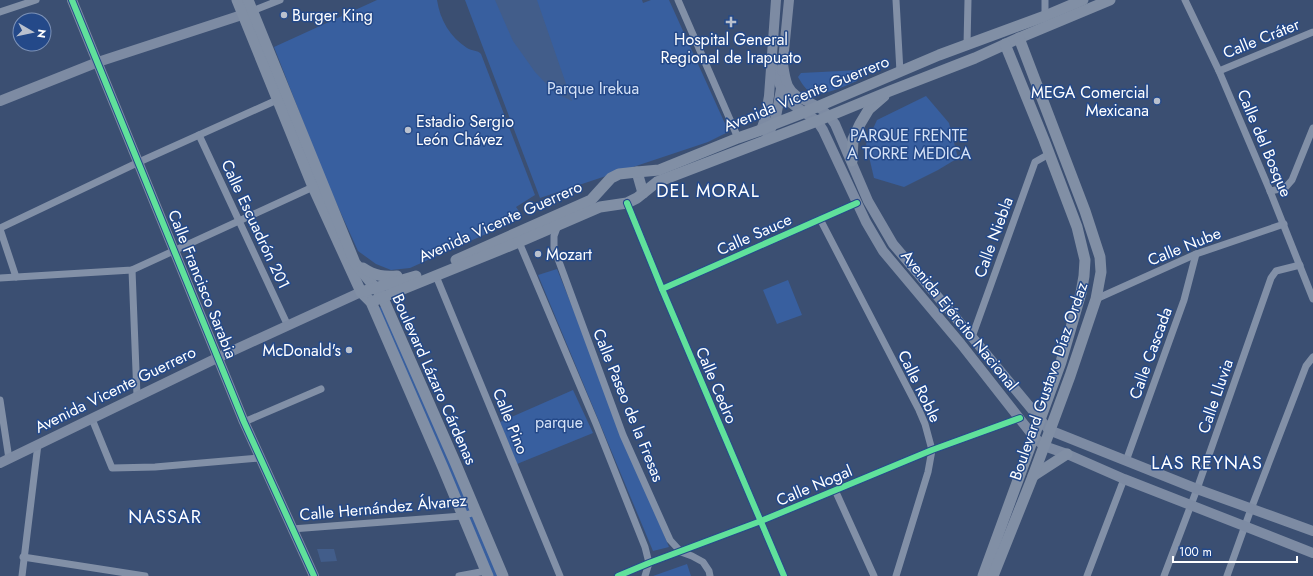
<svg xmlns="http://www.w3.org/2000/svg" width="1313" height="576" font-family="Jost,sans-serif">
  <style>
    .green { fill: #385f9f }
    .water { fill: #425d8a }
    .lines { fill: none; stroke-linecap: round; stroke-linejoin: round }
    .street { stroke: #8290a7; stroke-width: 7 }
    .secondary { stroke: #7d8ba3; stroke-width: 10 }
    .primary { stroke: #818fa5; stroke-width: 11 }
    .cycleway-casing { stroke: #244989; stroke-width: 8 }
    .cycleway { stroke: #60e19b; stroke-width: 6 }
    .poi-dot { fill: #bac1ce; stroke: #244989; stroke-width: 1.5 }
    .labels { text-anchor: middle; stroke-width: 3; stroke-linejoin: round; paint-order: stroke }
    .poi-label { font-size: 16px; fill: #fff; stroke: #244989; text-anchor: start }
    .street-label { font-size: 16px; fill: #fff; stroke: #244989 }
    .park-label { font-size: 16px; fill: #d5e2f7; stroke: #244989 }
    .quarter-label { font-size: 18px; letter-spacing: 1px; fill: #fff; stroke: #244989 }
  </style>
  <rect width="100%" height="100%" fill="#3b4f72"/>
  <!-- green -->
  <g class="green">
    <path d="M377,0h60c3,20 13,37 30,48 5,3 11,2 14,6l54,141 -19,12c4,5 5,8 -1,14l-105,47 -19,2 -15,-6 -18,-13 -33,-73 -51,-131z"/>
    <polygon points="465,0 642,0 643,3 651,0 669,0 727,128 726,133 708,142 540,198"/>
    <path d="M860,70l-3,11c-13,5 -33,16 -47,11 -5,-3 -9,-10 -12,-15l3,-4z"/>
    <polygon points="926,96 949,123 958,158 938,170 904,187 874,178 866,144 877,120"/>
    <polygon points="557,269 669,547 653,551 538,275"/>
    <polygon points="788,280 802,315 777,324 763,290"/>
    <polygon points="383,306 500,576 492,576 375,309"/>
    <polygon points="573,390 593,433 517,464 500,422"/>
    <polygon points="687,564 691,576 653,576"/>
  </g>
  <!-- water -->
  <g class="water">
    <polygon points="495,0 537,0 572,101 555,93 535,72 513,41"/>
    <polygon points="317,549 334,549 337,561 321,562"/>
  </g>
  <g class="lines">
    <!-- street -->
    <g class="street">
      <polyline points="678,0 738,138"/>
      <polyline points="896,0 900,72"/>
      <polyline points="1045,0 1045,16"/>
      <polyline points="1185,0 1219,71 1270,191 1313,299"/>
      <polyline points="252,11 280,0"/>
      <polyline points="0,12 36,0"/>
      <polyline points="967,45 968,0"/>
      <polyline points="1219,71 1313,32"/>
      <polyline points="199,135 288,326"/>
      <polyline points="1270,191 1285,188 1292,180 1313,128"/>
      <polyline points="627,203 662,289 784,576"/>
      <polyline points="820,219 919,410 925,424 932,450 928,472 896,576"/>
      <polyline points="558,225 554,236 554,248 623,435 670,540 681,552 692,556 703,562 709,571 710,576"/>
      <polyline points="0,228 139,162 277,100"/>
      <polyline points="0,229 16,277"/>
      <polyline points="519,242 596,424 645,547 649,563 645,576"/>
      <polyline points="132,270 137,396"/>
      <polyline points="436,276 560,576"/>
      <polyline points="0,278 132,270 313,187"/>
      <polyline points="662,289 857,203"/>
      <polyline points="1096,299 1196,254 1284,224"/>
      <polyline points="972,337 1035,162 1049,154"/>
      <polyline points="0,400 9,459"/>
      <polyline points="92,419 112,468 155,467 260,458"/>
      <polyline points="244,422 321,389"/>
      <polyline points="1126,461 1184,300 1196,254"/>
      <polyline points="835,490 874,576"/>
      <polyline points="292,529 462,516 476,512"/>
      <polyline points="23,557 145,576"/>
      <polyline points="22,576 38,444"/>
      <polyline points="459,576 486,571"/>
      <polyline points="618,576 649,563 761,521 932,450 1020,418"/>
      <polyline points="1087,576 1124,479"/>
      <polyline points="1164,576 1197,489 1271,278 1276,271 1300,265"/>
      <polyline points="1227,576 1251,509 1306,366 1313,357"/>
    </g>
    <!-- secondary -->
    <g class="secondary">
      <polyline points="72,0 244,422 314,576"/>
      <polyline points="771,62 785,98 795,106 817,121 823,130 866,222 883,251 961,344 1034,437 1044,446 1067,454 1124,479 1313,553"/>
      <path d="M783,64c1,7 2,15 5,22 6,12 19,14 30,21 7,4 12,10 17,17l33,77 25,43 79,93 77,93 148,59 116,42"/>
      <polyline points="782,71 789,0"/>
      <polyline points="0,101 98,62 251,12"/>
      <polyline points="761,130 765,119 769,96 776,0"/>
      <polyline points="766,140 776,117 781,89"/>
      <polyline points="0,463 219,357 361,292"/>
    </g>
    <!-- primary -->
    <g class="primary">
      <polyline points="237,0 313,187 361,292 371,302 443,468 488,576"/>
      <polyline points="248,0 355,263 382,296 455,462 503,576"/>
      <polyline points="852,161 853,139 860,124 869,109 884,96"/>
      <polyline points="637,172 643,193"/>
      <polyline points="456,260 591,200 611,178 619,174 637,172 659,170 738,138 761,130 774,124 805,112 939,55 1045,16 1083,0"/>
      <path d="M363,268c12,8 21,9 34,8"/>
      <polyline points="361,292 416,276"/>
      <polyline points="371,302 519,242 600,207 627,203 637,198 657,182 817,121 890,91 975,58 1019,38 1110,0"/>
      <polyline points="1033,476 1067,454"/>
      <polyline points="983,576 1061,362 1081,293 1084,276 1085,260 1077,227 1044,140 1005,44"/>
      <polyline points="993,576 1033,476 1070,376 1096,299 1101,272 1100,257 1085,211 1019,38"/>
    </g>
    <!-- cycleway casing -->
    <g class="cycleway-casing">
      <g id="cycleway">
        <polyline points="72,0 244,422 314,576"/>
        <polyline points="627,203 662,289 784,576"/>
        <polyline points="662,289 857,203"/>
        <polyline points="618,576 649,563 761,521 932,450 1020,418"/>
      </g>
    </g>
    <!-- cycleway -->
    <use href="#cycleway" class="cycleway"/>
  </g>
  <!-- markers -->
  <g class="poi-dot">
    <circle cx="284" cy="15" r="4"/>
    <path d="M729 16h4v4h4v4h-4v4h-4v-4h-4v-4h4z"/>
    <circle cx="1157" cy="101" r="4"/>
    <circle cx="408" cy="130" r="4"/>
    <circle cx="538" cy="254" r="4"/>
    <circle cx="349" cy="350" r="4"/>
  </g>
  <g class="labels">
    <!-- poi labels -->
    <g class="poi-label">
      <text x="292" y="21">Burger King</text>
      <text x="731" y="45" text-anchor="middle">Hospital General<tspan x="731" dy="18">Regional de Irapuato</tspan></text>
      <text x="1149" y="98" text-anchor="end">MEGA Comercial<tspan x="1149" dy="18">Mexicana</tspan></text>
      <text x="416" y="127">Estadio Sergio<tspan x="416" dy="18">León Chávez</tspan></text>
      <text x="546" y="260">Mozart</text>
      <text x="341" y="356" text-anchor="end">McDonald's</text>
    </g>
    <!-- street labels -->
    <g class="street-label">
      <text transform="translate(1261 38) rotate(-22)" y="6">Calle Cráter</text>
      <text transform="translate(806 93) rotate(-22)" y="6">Avenida Vicente Guerrero</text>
      <text transform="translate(1265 143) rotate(67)" y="6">Calle del Bosque</text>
      <text transform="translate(500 221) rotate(-24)" y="6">Avenida Vicente Guerrero</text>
      <text transform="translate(256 224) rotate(65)" y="6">Calle Escuadrón 201</text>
      <text transform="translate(754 234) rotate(-24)" y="6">Calle Sauce</text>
      <text transform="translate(993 237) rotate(-70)" y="6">Calle Niebla</text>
      <text transform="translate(1184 246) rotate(-22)" y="6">Calle Nube</text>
      <text transform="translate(203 284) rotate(68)" y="6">Calle Francisco Sarabia</text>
      <text transform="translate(960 320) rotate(51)" y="6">Avenida Ejército Nacional</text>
      <text transform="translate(1150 353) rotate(-70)" y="6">Calle Cascada</text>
      <text transform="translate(435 379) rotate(66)" y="6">Boulevard Lázaro Cárdenas</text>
      <text transform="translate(1048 381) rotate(-71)" y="6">Boulevard Gustavo Díaz Ordaz</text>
      <text transform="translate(717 385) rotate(67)" y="6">Calle Cedro</text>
      <text transform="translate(920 386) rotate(64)" y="6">Calle Roble</text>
      <text transform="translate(115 389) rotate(-26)" y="6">Avenida Vicente Guerrero</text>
      <text transform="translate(1215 396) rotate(-71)" y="6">Calle Lluvia</text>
      <text transform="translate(629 405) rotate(68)" y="6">Calle Paseo de la Fresas</text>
      <text transform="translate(511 421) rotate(68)" y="6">Calle Pino</text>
      <text transform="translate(814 485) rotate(-23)" y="6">Calle Nogal</text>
      <text transform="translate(383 507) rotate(-5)" y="6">Calle Hernández Álvarez</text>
    </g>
    <!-- park labels -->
    <g class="park-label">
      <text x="593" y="94">Parque Irekua</text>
      <text x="909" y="141">PARQUE FRENTE<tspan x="909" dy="18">A TORRE MEDICA</tspan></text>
      <text x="559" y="428">parque</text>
    </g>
    <!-- quarter labels -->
    <g class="quarter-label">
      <text x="708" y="197">DEL MORAL</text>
      <text x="1207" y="469">LAS REYNAS</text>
      <text x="165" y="523">NASSAR</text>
    </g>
  </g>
  <!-- north arrow -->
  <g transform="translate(32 32) rotate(99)"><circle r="19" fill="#244989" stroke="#7c92b8"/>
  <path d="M0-3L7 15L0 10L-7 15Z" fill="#bac1ce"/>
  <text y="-6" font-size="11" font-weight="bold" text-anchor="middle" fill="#ffffff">N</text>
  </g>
  <!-- scale -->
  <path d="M1173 556v6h124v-6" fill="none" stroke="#ffffff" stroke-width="2"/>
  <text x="1179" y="556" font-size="12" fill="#ffffff" stroke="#244989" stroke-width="3" paint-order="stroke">100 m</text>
</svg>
